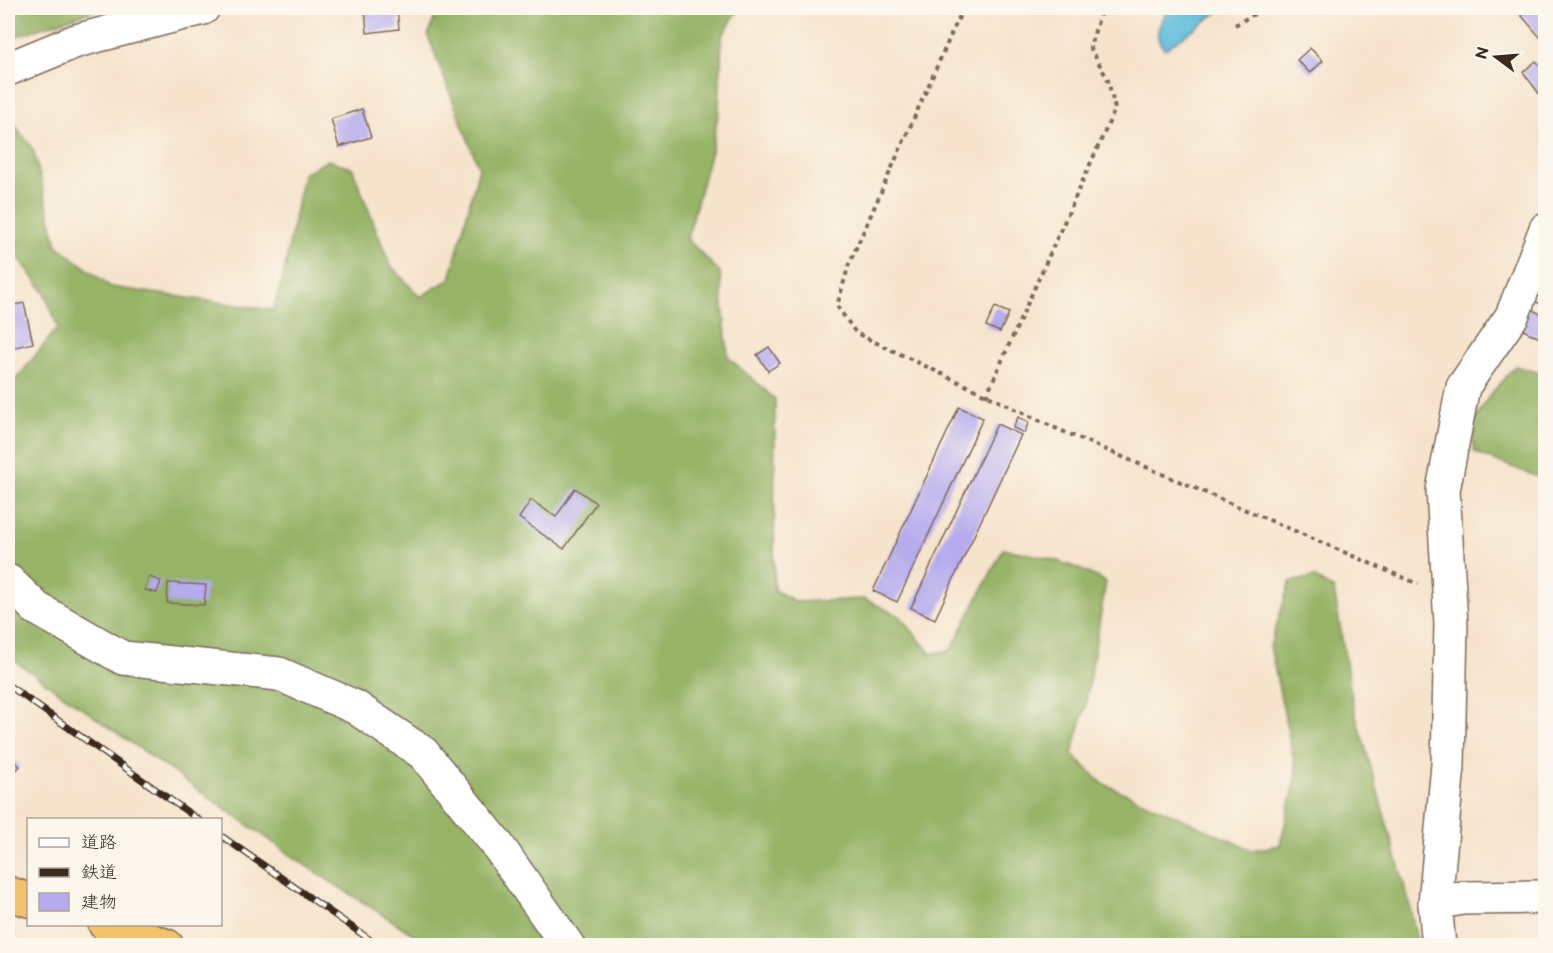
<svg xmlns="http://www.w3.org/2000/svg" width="1553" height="953" font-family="'Balsamiq Sans','Klee One',sans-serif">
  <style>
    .forest { fill: #96b366; stroke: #686e42; stroke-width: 1.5 }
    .water { fill: #5cbbda; stroke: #4c727c; stroke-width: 1.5 }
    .building { fill: #b5abee }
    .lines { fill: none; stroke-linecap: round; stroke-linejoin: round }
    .minor-casing { stroke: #7c6b5b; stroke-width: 36 }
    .highway-casing { stroke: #7c6b5b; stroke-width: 36 }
    .path { stroke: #7c6b5b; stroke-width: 4; stroke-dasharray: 4.5 4.5; stroke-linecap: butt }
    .minor { stroke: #fff; stroke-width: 33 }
    .highway { stroke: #f3c26a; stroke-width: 33 }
    .rail-casing { stroke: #3b2a1e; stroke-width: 7 }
    .rail { stroke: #fbf7ec; stroke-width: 4.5; stroke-dasharray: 14; stroke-linecap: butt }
  </style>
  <rect width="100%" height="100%" fill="#fbf7ec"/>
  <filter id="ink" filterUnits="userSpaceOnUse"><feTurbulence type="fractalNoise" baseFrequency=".0167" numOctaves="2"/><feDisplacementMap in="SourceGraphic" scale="12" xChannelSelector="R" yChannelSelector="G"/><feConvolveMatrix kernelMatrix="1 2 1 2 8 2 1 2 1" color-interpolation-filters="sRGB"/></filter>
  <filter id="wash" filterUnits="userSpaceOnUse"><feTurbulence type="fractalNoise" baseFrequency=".008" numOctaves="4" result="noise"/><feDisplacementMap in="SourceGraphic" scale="24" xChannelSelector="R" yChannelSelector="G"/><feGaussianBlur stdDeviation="1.35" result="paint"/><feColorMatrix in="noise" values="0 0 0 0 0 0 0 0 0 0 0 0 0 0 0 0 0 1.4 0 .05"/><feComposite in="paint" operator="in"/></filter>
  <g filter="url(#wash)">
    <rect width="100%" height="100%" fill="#f6e3cc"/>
    <!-- forest -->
    <g class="forest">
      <polygon points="8,8 102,8 8,39"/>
      <path d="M438,8h301l-17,29 -3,73 -7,37 -25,92 33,33 8,85 47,42 -1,191 22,12 69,-3 35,17 31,38 20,-4 52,-101c37,6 70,14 103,33l-21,126 -13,46 30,29 150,67 28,-5 17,-70 -27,-129 20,-64 24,-5 20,13 19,115 55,193 10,47h-988l-118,-75 -304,-214v-266l50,-63 -14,-35 -36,-49v-122l3,-1 22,29 24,96 54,42 162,23 10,-33 20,-103 25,-14 24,7 38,98 30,32 30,-18 29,-111 -51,-132z"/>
      <polygon points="1515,366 1545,374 1545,480 1474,452 1472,424 1489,396"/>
    </g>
    <!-- water -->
    <path class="water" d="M1168,8h56l-59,41c-15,-13 -4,-26 3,-41z"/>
    <g id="blocks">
      <!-- building -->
      <g class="building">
        <polygon points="365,8 397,8 399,29 367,33"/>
        <polygon points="1515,8 1543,8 1546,10 1546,44"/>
        <polygon points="1310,48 1323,61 1310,73 1297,60"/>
        <polygon points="1536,61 1546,73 1546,91 1540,95 1523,72"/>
        <polygon points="362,109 371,137 339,147 331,119"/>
        <polygon points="1543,281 1546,282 1546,307 1533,300"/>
        <polygon points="24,303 33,343 8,349 8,306"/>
        <polygon points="995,307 1009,313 1000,332 986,326"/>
        <polygon points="1529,308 1546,317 1546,341 1519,328"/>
        <polygon points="769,347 780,363 768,371 757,355"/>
        <polygon points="959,407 983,418 897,602 873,591"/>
        <polygon points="1018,417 1029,422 1024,433 1013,428"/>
        <polygon points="997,424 1021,435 935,619 911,608"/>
        <polygon points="575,488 596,503 564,549 519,518 531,500 556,517"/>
        <polygon points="149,577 161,581 157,593 145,590"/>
        <polygon points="168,583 206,585 204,605 167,603"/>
        <polygon points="8,756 20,766 12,775 8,771"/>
      </g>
    </g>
  </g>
  <g filter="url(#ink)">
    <use href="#blocks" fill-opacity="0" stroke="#7c6b5b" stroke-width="1.5"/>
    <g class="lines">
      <!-- minor casing -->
      <g class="minor-casing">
        <g id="minor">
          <polyline points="8,69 76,41 203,8"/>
          <polyline points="8,581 36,608 123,658 279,674 355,707 423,753 496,843 568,946"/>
          <polyline points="1435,903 1462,898 1546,897"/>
          <polyline points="1439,946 1435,903 1448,765 1451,624 1443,490 1463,387 1512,316 1546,229"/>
        </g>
      </g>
      <!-- highway casing -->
      <g class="highway-casing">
        <g id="highway">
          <polyline points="8,893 28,900"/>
          <polyline points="105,924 167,946"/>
        </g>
      </g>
      <!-- path -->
      <g class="path">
        <polyline points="963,8 849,264 837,306 856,333 1053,427 1418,584"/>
        <polyline points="1235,25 1265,8"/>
        <polyline points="986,396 1115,109 1108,80 1090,47 1102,8"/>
      </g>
      <!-- minor -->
      <use href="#minor" class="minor"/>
      <!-- highway -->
      <use href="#highway" class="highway"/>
      <!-- rail casing -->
      <g class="rail-casing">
        <g id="rail">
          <polyline points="8,685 199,820"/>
          <polyline points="220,835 379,946"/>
        </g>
      </g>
      <!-- rail -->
      <use href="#rail" class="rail"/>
    </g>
  </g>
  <!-- margin -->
  <rect width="1553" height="953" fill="none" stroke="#fbf7ec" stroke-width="30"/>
  <!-- legend -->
  <rect x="27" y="818" width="195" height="108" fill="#fbf7ec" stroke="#aea59a" stroke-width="1.5"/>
  <rect x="39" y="838" width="30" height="9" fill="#ffffff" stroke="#aea59a" stroke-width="1.5"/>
  <text x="81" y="848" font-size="18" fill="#3b2a1e">道路</text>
  <rect x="39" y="868" width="30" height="9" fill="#3b2a1e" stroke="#aea59a" stroke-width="1.5"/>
  <text x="81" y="878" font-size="18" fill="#3b2a1e">鉄道</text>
  <rect x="39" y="893" width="30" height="18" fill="#b5abee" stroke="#aea59a" stroke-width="1.5"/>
  <text x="81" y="908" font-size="18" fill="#3b2a1e">建物</text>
  <!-- north arrow -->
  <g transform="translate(1496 57) rotate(286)" stroke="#fbf7ec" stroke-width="4.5" paint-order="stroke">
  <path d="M0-4.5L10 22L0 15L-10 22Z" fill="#3b2a1e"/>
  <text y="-9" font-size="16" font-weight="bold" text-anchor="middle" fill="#3b2a1e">N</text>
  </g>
</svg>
